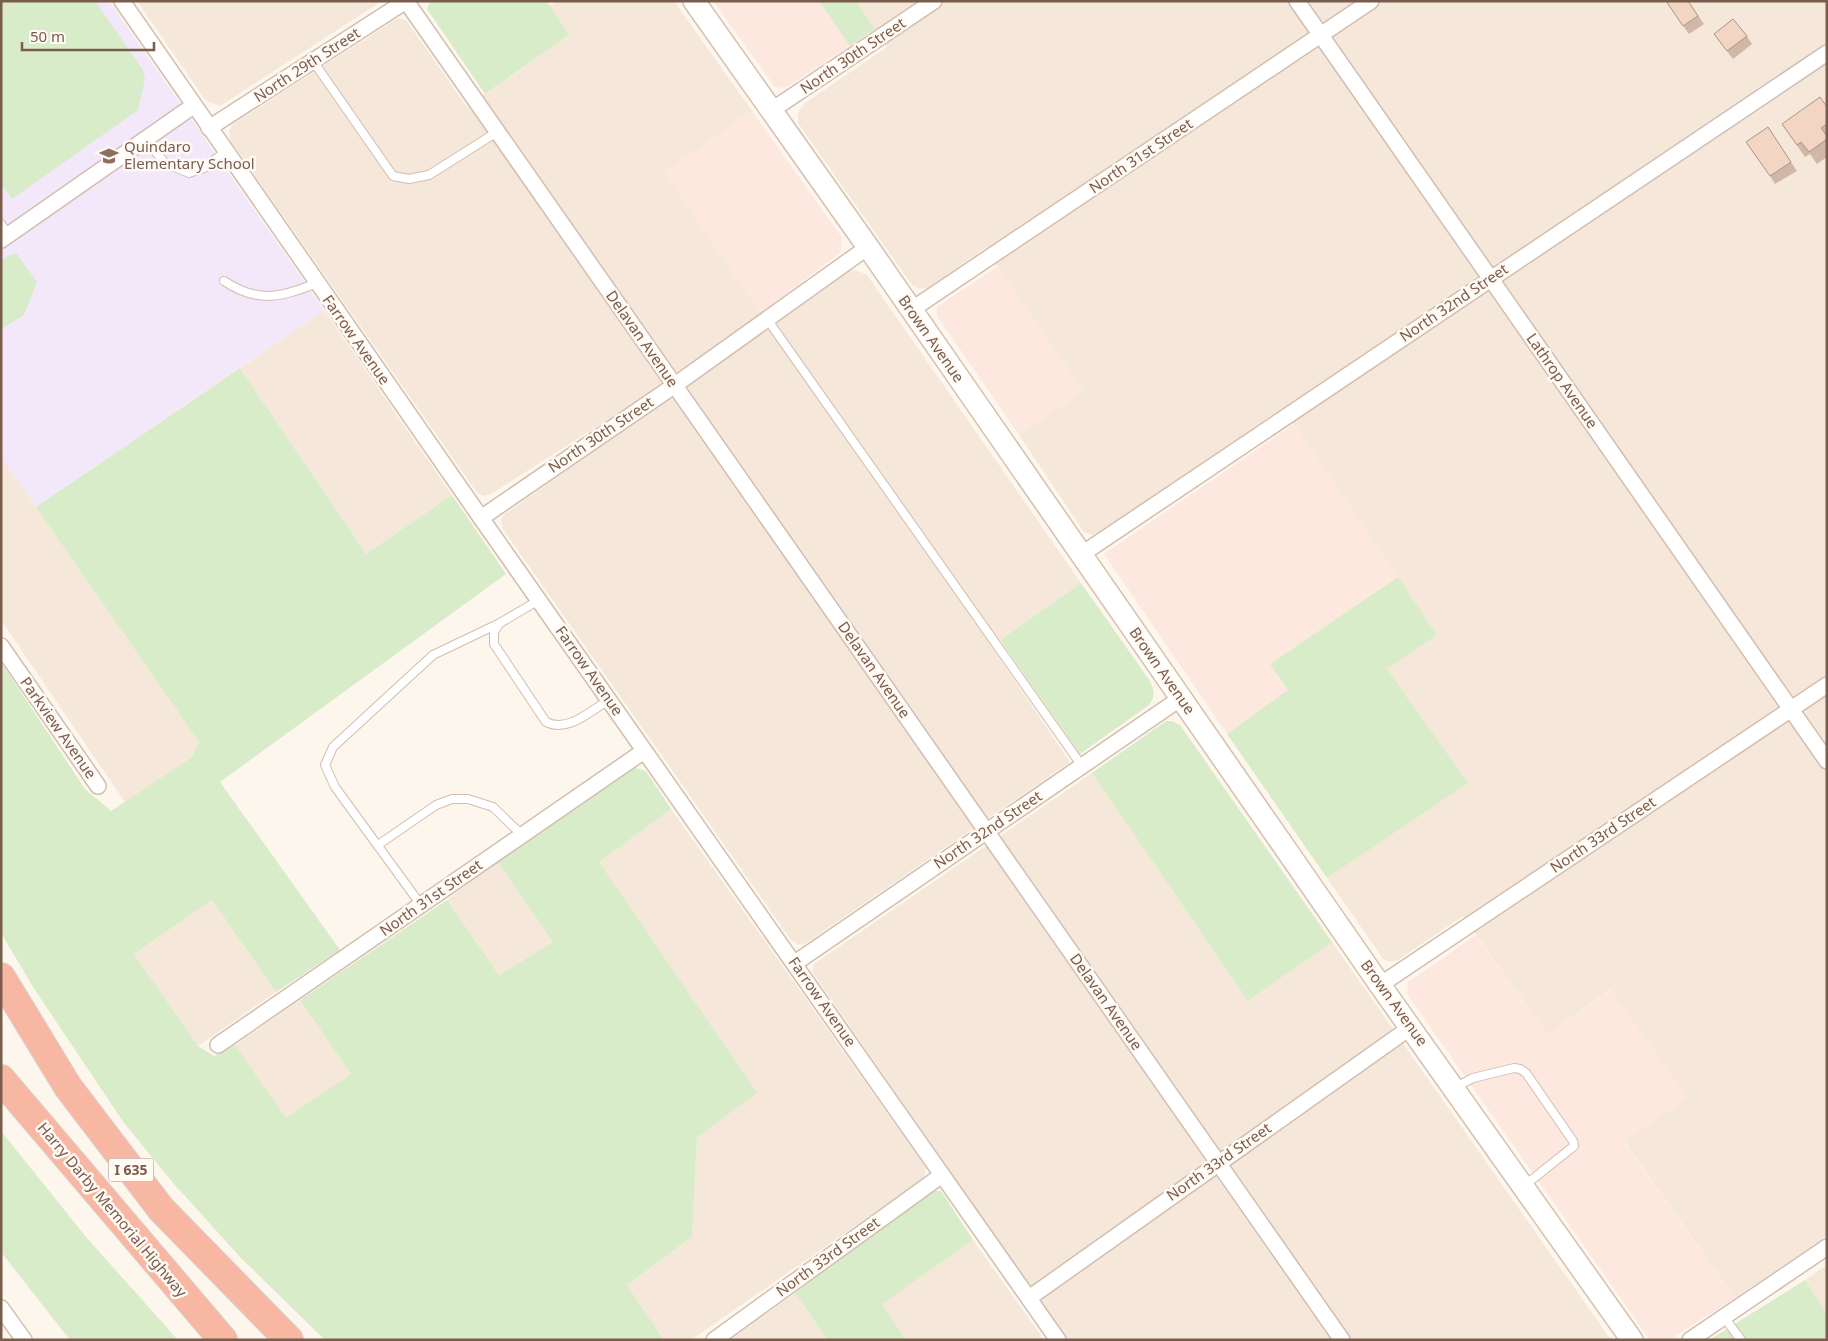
<svg xmlns="http://www.w3.org/2000/svg" width="1828" height="1341" font-family="'Noto Sans',sans-serif">
  <style>
    .residential { fill: #f5e8da }
    .commercial { fill: #fde8e0 }
    .education { fill: #f3e8fa }
    .green { fill: #d8ecc9 }
    .lines { fill: none; stroke-linecap: round; stroke-linejoin: round }
    .service-casing { stroke: #d1beb0; stroke-width: 10 }
    .minor-casing { stroke: #d1beb0; stroke-width: 18 }
    .secondary-casing { stroke: #d6c0b0; stroke-width: 24 }
    .motorway-casing { stroke: #dad1cd; stroke-width: 30 }
    .service { stroke: #fff; stroke-width: 8 }
    .minor { stroke: #fff; stroke-width: 15 }
    .secondary { stroke: #fff; stroke-width: 21 }
    .motorway { stroke: #f7b7a3; stroke-width: 28 }
    .wall { fill: #d1b7a8 }
    .building { fill: #f3d5c3; stroke: #aa9588 }
    .labels { text-anchor: middle; stroke-width: 5; stroke-linejoin: round; paint-order: stroke }
    .shield { fill: #fffaf3; stroke: #a28b7f; stroke-width: 1 }
    .shield-label { font-size: 14px; font-weight: bold; fill: #7a5c4d }
    .street-label { font-size: 15px; fill: #7a5c4d; stroke: #fffaf3 }
    .education-label { font-size: 15px; fill: #785e54; stroke: #fffaf3; text-anchor: start }
  </style>
  <rect width="100%" height="100%" fill="#fdf6ec"/>
  <!-- residential -->
  <g class="residential">
    <polygon points="137,1 382,1 220,106 206,101"/>
    <polygon points="557,1 674,1 752,111 665,173 761,313 632,404 491,494 484,496 478,494 230,140 229,131 232,125 398,18 406,20 467,107 568,36 550,6"/>
    <polygon points="856,1 1827,1 1827,1236 1735,1298 1624,1141 1610,990 1547,1034 1463,916 1398,960 1391,962 1384,960 1327,878 1467,782 1387,669 1437,635 1283,408 1102,530 1092,535 1084,532 1019,435 1083,391 985,248 929,287 919,289 912,285 798,123 798,112 805,103 887,47"/>
    <polygon points="856,270 867,275 1081,583 991,646 1070,762 806,943 799,945 791,940 503,529 501,520 505,514 849,271"/>
    <polygon points="324,310 452,495 366,554 240,368"/>
    <polygon points="1,456 199,742 192,757 125,802 1,620"/>
    <polygon points="1092,773 1248,1001 1332,942 1611,1340 1068,1340 812,972 814,964"/>
    <polygon points="671,809 926,1168 924,1178 691,1340 664,1340 627,1285 692,1237 697,1137 598,862"/>
    <polygon points="497,861 553,942 499,975 447,900"/>
    <polygon points="212,900 276,992 198,1046 134,954"/>
    <polygon points="300,1000 351,1074 286,1119 235,1045"/>
    <polygon points="973,1240 1044,1340 906,1340 881,1304"/>
    <polygon points="1827,1265 1827,1313 1805,1280"/>
    <polygon points="795,1293 828,1340 730,1340"/>
  </g>
  <!-- commercial -->
  <g class="commercial">
    <polygon points="713,1 819,1 850,46 785,88 775,87"/>
    <polygon points="752,111 841,236 842,245 840,253 761,313 664,172"/>
    <polygon points="998,266 1083,391 1019,435 937,316 937,307"/>
    <polygon points="1294,424 1398,577 1270,664 1289,690 1227,734 1104,554"/>
    <polygon points="1476,935 1547,1034 1611,990 1688,1098 1624,1142 1735,1298 1669,1340 1650,1340 1407,994 1408,982"/>
  </g>
  <!-- education -->
  <polygon class="education" points="1,1 109,1 324,310 36,507 1,456"/>
  <!-- green -->
  <g class="green">
    <polygon points="1,1 95,1 143,70 145,79 138,110 12,199 1,184"/>
    <polygon points="430,1 547,1 569,35 485,94 427,9"/>
    <polygon points="819,1 856,1 875,29 850,46"/>
    <polygon points="11,254 17,254 37,282 24,315 1,329 1,261"/>
    <polygon points="240,368 366,554 452,495 506,574 220,782 340,950 276,992 212,900 134,954 198,1046 214,1056 235,1045 286,1118 351,1074 300,1000 447,900 499,975 553,942 497,861 623,773 636,768 646,771 671,809 599,862 757,1093 697,1137 692,1237 627,1285 664,1340 325,1340 241,1258 174,1184 124,1123 35,990 1,933 1,662 85,789 111,811 192,757 199,742 36,507"/>
    <polygon points="1398,577 1437,635 1387,669 1468,783 1327,878 1227,734 1288,690 1270,664"/>
    <path d="M1081,583l69,98c5,10 5,16 -1,24l-69,49 -80,-114z"/>
    <polygon points="1166,721 1172,721 1180,725 1332,942 1248,1001 1092,773"/>
    <polygon points="1,1131 86,1237 178,1340 70,1340 1,1252"/>
    <polygon points="931,1191 941,1191 973,1240 882,1304 906,1340 828,1340 795,1293"/>
    <polygon points="1805,1280 1827,1313 1827,1340 1709,1340"/>
  </g>
  <g class="lines">
    <!-- service casing -->
    <g class="service-casing">
      <g id="service">
        <polyline points="313,61 393,176 409,179 429,175 497,132"/>
        <polyline points="145,139 165,163 189,173 204,168 225,152"/>
        <polyline points="1,224 9,235"/>
        <path d="M224,281c35,23 57,16 93,2"/>
        <polyline points="767,319 1082,766"/>
        <path d="M539,600l-39,23 -6,9v12l52,78c22,11 44,-11 63,-22"/>
        <polyline points="378,845 436,805 452,799 468,799 493,807 522,835"/>
        <polyline points="421,905 335,787 325,765 333,747 433,655 500,623"/>
        <polyline points="1456,1087 1473,1078 1514,1068 1520,1069 1526,1073 1573,1141 1574,1146 1525,1185"/>
        <polyline points="1724,1317 1741,1340"/>
      </g>
    </g>
    <!-- minor casing -->
    <g class="minor-casing">
      <g id="minor">
        <polyline points="122,1 481,518 1058,1340"/>
        <polyline points="1297,1 1827,761"/>
        <polyline points="772,110 934,1"/>
        <polyline points="209,128 406,1 1342,1340"/>
        <polyline points="1,240 193,106"/>
        <polyline points="911,310 1371,1"/>
        <polyline points="481,518 675,385 868,247"/>
        <polyline points="1082,554 1827,53"/>
        <polyline points="1,646 98,786"/>
        <polyline points="795,963 1181,698"/>
        <polyline points="1380,985 1827,685"/>
        <polyline points="218,1045 644,751"/>
        <polyline points="1029,1298 1411,1027"/>
        <polyline points="1,1308 24,1340"/>
        <polyline points="714,1340 942,1175"/>
        <polyline points="1690,1340 1827,1247"/>
      </g>
    </g>
    <!-- secondary casing -->
    <g class="secondary-casing">
      <polyline id="secondary" points="694,1 868,247 1380,985 1632,1340"/>
    </g>
    <!-- motorway casing -->
    <g class="motorway-casing">
      <g id="motorway">
        <polyline points="1,977 68,1087 161,1209 289,1340"/>
        <polyline points="1,1079 223,1340"/>
      </g>
    </g>
    <!-- service -->
    <use href="#service" class="service"/>
    <!-- minor -->
    <use href="#minor" class="minor"/>
    <!-- secondary -->
    <use href="#secondary" class="secondary"/>
    <!-- motorway -->
    <use href="#motorway" class="motorway"/>
  </g>
  <!-- wall -->
  <g class="wall">
    <polygon points="1666,1 1688,1 1704,24 1689,34"/>
    <polygon points="1714,34 1747,36 1752,44 1733,59"/>
    <polygon points="1827,107 1827,157 1817,164 1810,154 1805,157 1782,124"/>
    <polygon points="1768,127 1797,171 1775,184 1770,176"/>
  </g>
  <!-- building -->
  <g class="building">
    <polygon points="1666,1 1688,1 1698,16 1683,26"/>
    <polygon points="1733,19 1747,36 1727,51 1714,34"/>
    <polygon points="1820,97 1827,107 1827,124 1821,128 1827,136 1827,139 1809,152 1801,142 1797,145 1782,124"/>
    <polygon points="1768,127 1791,162 1770,176 1746,142"/>
  </g>
  <!-- icons -->
  <defs>
    <g id="school-bare" transform="scale(1.5)"><path d="M0-5L7-2L0 1L-7-2ZM-4 1L0 2.5L4 1V4Q0 6-4 4Z" fill="#8d6e63" stroke="#fffaf3" stroke-width="2.5" paint-order="stroke"/></g>
  </defs>
  <g fill-rule="evenodd">
    <use href="#school-bare" x="109" y="156"/>
  </g>
  <g class="labels">
    <!-- shield labels -->
    <rect class="shield" x="108.5" y="1158.5" width="45" height="23" rx="4"/>
    <g class="shield-label">
      <text x="131" y="1175">I 635</text>
    </g>
    <!-- street labels -->
    <g class="street-label">
      <text transform="translate(853 56) rotate(-34)" y="5">North 30th Street</text>
      <text transform="translate(307 65) rotate(-33)" y="5">North 29th Street</text>
      <text transform="translate(1141 156) rotate(-34)" y="5">North 31st Street</text>
      <text transform="translate(1454 303) rotate(-34)" y="5">North 32nd Street</text>
      <text transform="translate(642 339) rotate(55)" y="5">Delavan Avenue</text>
      <text transform="translate(931 339) rotate(55)" y="5">Brown Avenue</text>
      <text transform="translate(356 340) rotate(55)" y="5">Farrow Avenue</text>
      <text transform="translate(1562 381) rotate(55)" y="5">Lathrop Avenue</text>
      <text transform="translate(601 435) rotate(-34)" y="5">North 30th Street</text>
      <text transform="translate(874 670) rotate(55)" y="5">Delavan Avenue</text>
      <text transform="translate(589 671) rotate(55)" y="5">Farrow Avenue</text>
      <text transform="translate(1162 671) rotate(55)" y="5">Brown Avenue</text>
      <text transform="translate(58 728) rotate(55)" y="5">Parkview Avenue</text>
      <text transform="translate(988 830) rotate(-34)" y="5">North 32nd Street</text>
      <text transform="translate(1603 835) rotate(-34)" y="5">North 33rd Street</text>
      <text transform="translate(431 898) rotate(-35)" y="5">North 31st Street</text>
      <text transform="translate(822 1002) rotate(55)" y="5">Farrow Avenue</text>
      <text transform="translate(1106 1002) rotate(55)" y="5">Delavan Avenue</text>
      <text transform="translate(1394 1003) rotate(54)" y="5">Brown Avenue</text>
      <text transform="translate(1219 1162) rotate(-35)" y="5">North 33rd Street</text>
      <text transform="translate(112 1210) rotate(50)" y="5">Harry Darby Memorial Highway</text>
      <text transform="translate(828 1257) rotate(-36)" y="5">North 33rd Street</text>
    </g>
    <!-- education labels -->
    <g class="education-label">
      <text x="124" y="152">Quindaro<tspan x="124" dy="17">Elementary School</tspan></text>
    </g>
  </g>
  <!-- border -->
  <rect width="1828" height="1341" fill="none" stroke="#7a5c4d" stroke-width="5"/>
  <!-- scale -->
  <path d="M22 42v8h132v-8" fill="none" stroke="#7a5c4d" stroke-width="2.5"/>
  <text x="30" y="42" font-size="15" fill="#7a5c4d" stroke="#fffaf3" stroke-width="4" paint-order="stroke">50 m</text>
</svg>
